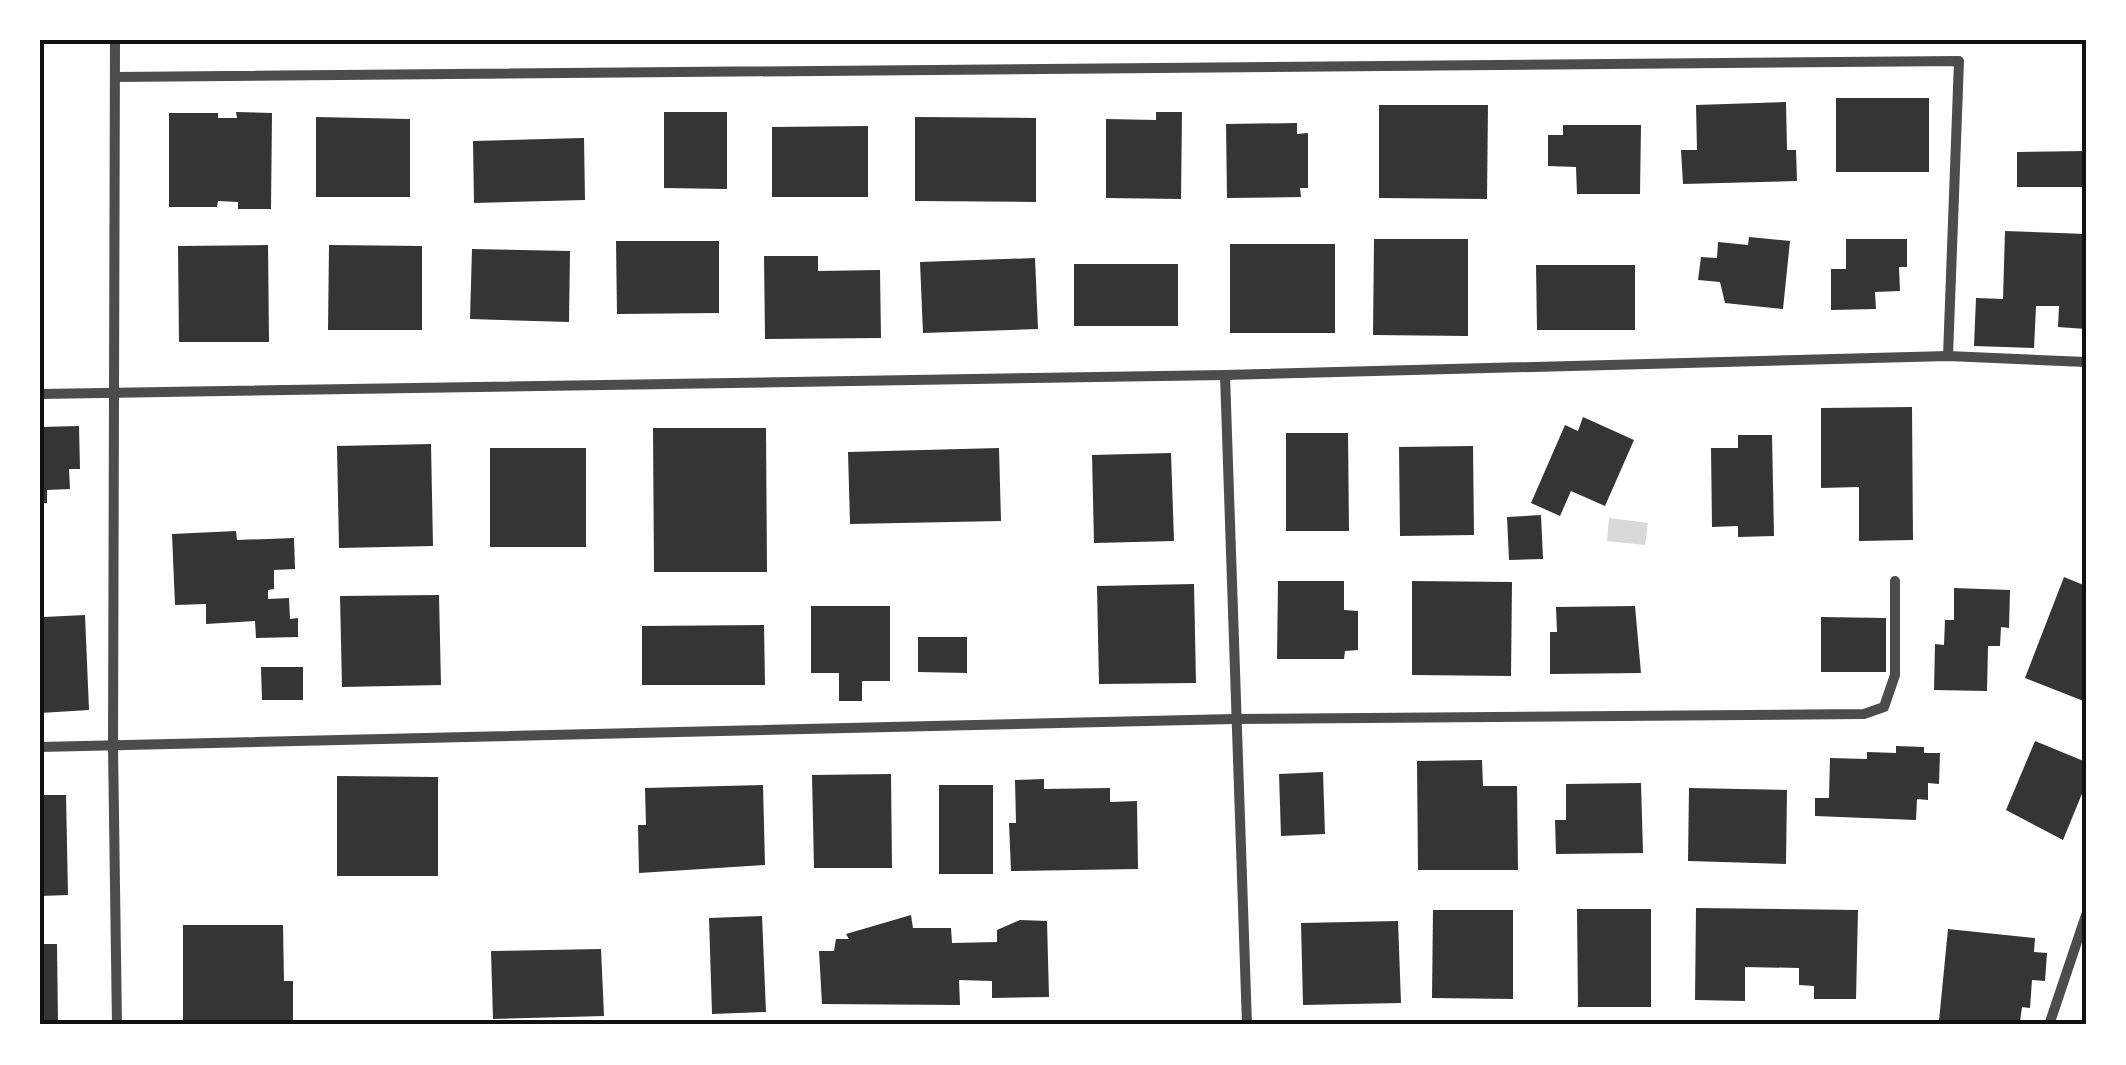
<svg xmlns="http://www.w3.org/2000/svg" width="2126" height="1065" font-family="Spectral,serif">
  <style>
    .water { fill: #d9d9d9 }
    .building { fill: #353535 }
    .lines { fill: none; stroke-linecap: round; stroke-linejoin: round }
    .minor { stroke: #4c4c4c; stroke-width: 10 }
    .neatline { fill: none; stroke: #111; stroke-width: 4 }
  </style>
  <rect width="100%" height="100%" fill="#fff"/>
  <!-- water -->
  <polygon class="water" points="1609,518 1648,523 1645,545 1607,541"/>
  <!-- building -->
  <g class="building">
    <rect x="1836" y="98" width="93" height="74"/>
    <polygon points="1786,102 1787,150 1796,150 1797,181 1683,184 1681,150 1697,150 1696,105"/>
    <polygon points="1379,105 1488,105 1487,199 1379,198"/>
    <polygon points="236,112 272,113 271,209 238,209 238,202 218,201 217,207 169,207 169,113 218,113 218,118 237,118"/>
    <polygon points="664,112 727,112 727,189 664,188"/>
    <polygon points="1156,112 1182,112 1181,199 1106,198 1106,119 1156,120"/>
    <polygon points="316,117 410,119 410,197 316,197"/>
    <polygon points="915,117 1036,118 1036,202 915,201"/>
    <polygon points="1297,123 1297,134 1308,133 1308,188 1300,188 1301,197 1227,198 1226,124"/>
    <polygon points="1563,125 1641,125 1640,194 1577,194 1576,167 1548,166 1548,135 1563,135"/>
    <polygon points="868,126 868,197 772,197 772,127"/>
    <polygon points="584,138 585,200 474,203 473,141"/>
    <polygon points="2086,151 2086,187 2017,187 2017,152"/>
    <polygon points="2005,231 2086,234 2086,329 2058,327 2059,306 2036,306 2034,348 1974,346 1976,298 2003,299"/>
    <polygon points="1749,237 1790,241 1783,309 1725,303 1720,282 1698,280 1701,257 1717,258 1718,242 1748,245"/>
    <polygon points="1374,239 1468,239 1468,336 1373,335"/>
    <polygon points="1846,239 1907,239 1907,267 1899,267 1900,291 1875,292 1876,309 1831,310 1831,269 1846,269"/>
    <polygon points="616,241 719,241 719,313 617,314"/>
    <rect x="1230" y="244" width="105" height="89"/>
    <polygon points="268,245 269,342 179,342 178,246"/>
    <polygon points="329,245 422,246 422,330 328,330"/>
    <polygon points="472,249 570,251 569,322 470,319"/>
    <polygon points="764,256 818,256 818,271 880,270 881,338 765,339"/>
    <polygon points="1035,258 1038,329 923,333 920,262"/>
    <rect x="1074" y="264" width="104" height="62"/>
    <polygon points="1536,265 1635,265 1635,330 1537,330"/>
    <polygon points="1912,407 1913,540 1859,541 1859,487 1821,488 1821,408"/>
    <polygon points="1583,417 1634,440 1605,506 1571,491 1560,516 1531,503 1565,425 1578,431"/>
    <polygon points="79,426 80,469 69,469 70,489 47,490 47,503 40,503 40,427"/>
    <polygon points="653,428 766,428 767,572 654,572"/>
    <polygon points="1286,433 1348,433 1349,531 1286,531"/>
    <polygon points="1738,435 1772,435 1774,536 1738,537 1738,526 1712,527 1711,448 1738,448"/>
    <polygon points="431,444 433,546 339,548 337,446"/>
    <polygon points="1473,446 1474,535 1400,536 1399,447"/>
    <rect x="490" y="448" width="96" height="99"/>
    <polygon points="999,448 1001,521 850,524 848,452"/>
    <polygon points="1171,453 1174,541 1094,543 1092,455"/>
    <polygon points="1541,515 1543,559 1509,560 1507,517"/>
    <polygon points="236,531 237,540 294,538 295,569 274,570 274,589 268,590 268,599 289,598 290,619 298,618 298,637 256,638 255,621 206,624 206,604 175,605 172,534"/>
    <polygon points="2064,577 2086,586 2086,702 2025,678"/>
    <polygon points="1278,581 1344,581 1344,610 1358,611 1358,650 1345,651 1344,659 1277,659"/>
    <polygon points="1412,581 1512,582 1511,676 1412,675"/>
    <polygon points="1194,584 1196,683 1099,684 1097,586"/>
    <polygon points="1954,588 2010,590 2009,628 2001,627 2000,646 1988,646 1987,691 1934,690 1935,644 1944,645 1945,620 1954,620"/>
    <polygon points="439,595 441,685 342,687 340,596"/>
    <polygon points="811,606 890,606 890,681 862,681 862,701 839,701 839,673 811,673"/>
    <polygon points="1635,606 1641,673 1550,674 1550,632 1557,632 1556,607"/>
    <polygon points="85,615 89,710 40,713 44,617"/>
    <polygon points="1821,617 1886,618 1886,672 1821,672"/>
    <polygon points="764,625 765,685 642,685 642,626"/>
    <polygon points="918,637 967,637 967,673 918,672"/>
    <polygon points="261,667 303,667 303,700 262,700"/>
    <polygon points="2035,741 2086,762 2086,784 2063,840 2006,810"/>
    <polygon points="1896,746 1924,747 1924,753 1940,753 1939,784 1928,783 1928,800 1917,799 1916,820 1815,816 1815,798 1829,798 1830,758 1867,759 1867,752 1896,753"/>
    <polygon points="1482,760 1483,786 1517,786 1518,870 1418,870 1417,761"/>
    <polygon points="1323,772 1325,834 1281,836 1279,774"/>
    <polygon points="891,774 892,868 814,868 812,775"/>
    <polygon points="337,776 438,777 438,876 337,876"/>
    <polygon points="1044,779 1044,789 1110,788 1110,802 1137,801 1138,869 1011,871 1009,823 1016,823 1015,780"/>
    <polygon points="1641,783 1643,853 1556,854 1555,820 1566,820 1566,784"/>
    <polygon points="763,785 765,865 639,873 638,825 646,825 645,788"/>
    <rect x="939" y="785" width="54" height="89"/>
    <polygon points="1689,788 1787,790 1786,864 1688,861"/>
    <polygon points="40,795 66,795 68,895 40,896"/>
    <polygon points="1696,908 1858,910 1856,999 1814,999 1814,986 1799,985 1799,968 1745,967 1745,1001 1695,1000"/>
    <polygon points="1577,909 1651,909 1651,1007 1578,1007"/>
    <polygon points="1433,910 1513,910 1513,999 1432,998"/>
    <polygon points="911,915 913,928 951,928 952,943 997,942 997,930 1020,920 1047,921 1049,997 992,998 992,981 959,980 960,1005 822,1004 819,951 834,951 836,939 849,939 846,934"/>
    <polygon points="762,916 766,1012 712,1014 709,918"/>
    <polygon points="1398,921 1401,1003 1303,1005 1301,923"/>
    <polygon points="183,925 283,925 284,981 293,981 293,1025 183,1025"/>
    <polygon points="1948,929 2035,938 2034,952 2047,953 2045,981 2032,980 2030,1008 2022,1007 2020,1022 1977,1025 1939,1021"/>
    <polygon points="40,944 57,944 58,1025 40,1025"/>
    <polygon points="601,949 604,1016 493,1019 491,951"/>
  </g>
  <g class="lines">
    <!-- minor -->
    <g class="minor">
      <polyline points="115,40 113,747 117,1025"/>
      <polyline points="115,77 1959,61 1948,356"/>
      <polyline points="1225,375 1247,1025"/>
      <polyline points="40,394 1225,375 1948,356 2086,362"/>
      <polyline points="40,747 1234,719 1864,714 1884,707 1895,675 1895,581"/>
      <polyline points="2049,1025 2086,915"/>
    </g>
  </g>
  <!-- border -->
  <rect width="2126" height="1065" fill="none" stroke="#ffffff" stroke-width="85"/>
  <rect x="42" y="42" width="2042" height="980" class="neatline"/>
</svg>
